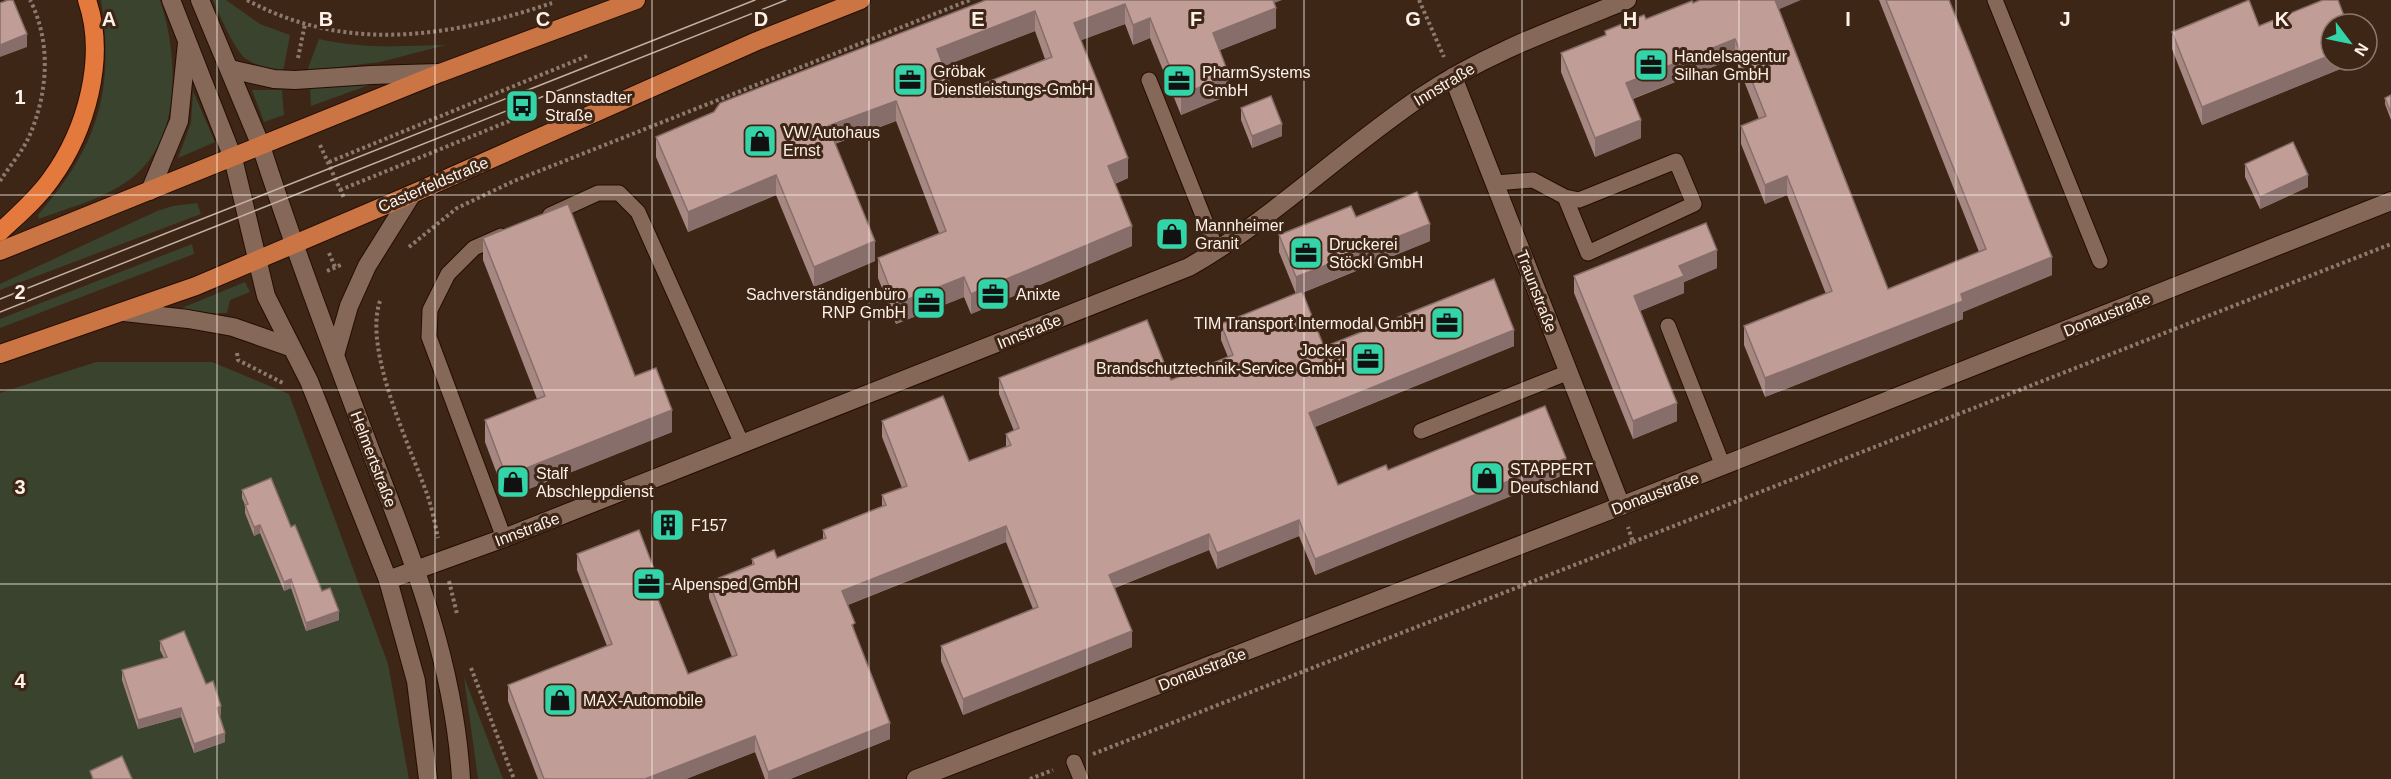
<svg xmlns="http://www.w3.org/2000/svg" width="2391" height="779" font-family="Arial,sans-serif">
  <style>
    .green { fill: #39432e }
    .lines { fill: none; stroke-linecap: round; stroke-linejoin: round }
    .service-casing { stroke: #240e02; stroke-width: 17 }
    .minor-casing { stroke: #240e02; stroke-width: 20 }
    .tertiary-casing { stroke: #240e02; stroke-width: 20 }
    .primary-casing { stroke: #240e02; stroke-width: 20 }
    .trunk-casing { stroke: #240e02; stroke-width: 20 }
    .path { stroke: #8d7a6e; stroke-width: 4; stroke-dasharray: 3 3; stroke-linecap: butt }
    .service { stroke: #856858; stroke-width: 15 }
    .minor { stroke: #856858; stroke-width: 18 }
    .tertiary { stroke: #856858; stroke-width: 18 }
    .primary { stroke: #cc7544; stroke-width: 18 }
    .trunk { stroke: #e4793d; stroke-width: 18 }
    .tram { stroke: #c0b0a5; stroke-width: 1.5 }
    .wall { fill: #a68782; fill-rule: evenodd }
    .shaded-wall { fill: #876e6a }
    .building { fill: #c19d97; stroke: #876e6a; stroke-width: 1.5; fill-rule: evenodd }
    .grid { fill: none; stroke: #fef1e9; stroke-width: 1.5; stroke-opacity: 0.55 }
    .labels { text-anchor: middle; stroke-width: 6; stroke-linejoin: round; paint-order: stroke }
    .poi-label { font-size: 16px; fill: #fef1e9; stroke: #3e2617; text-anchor: start }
    .street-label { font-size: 16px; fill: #fef1e9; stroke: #3e2617 }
    .grid-label { font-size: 20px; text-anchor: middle; font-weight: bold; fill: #fef1e9; stroke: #3e2617; stroke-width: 6; stroke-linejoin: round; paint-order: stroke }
  </style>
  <rect width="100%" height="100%" fill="#3e2617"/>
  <!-- green -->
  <g class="green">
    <path d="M101,0h59c20,61 23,150 -40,186 -24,15 -55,23 -81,33l-1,-4c60,-69 77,-124 63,-215z"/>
    <path d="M213,0h13l34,24 30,11 -7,37c-13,-3 -26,-6 -37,-13 -11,-8 -27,-45 -33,-59z"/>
    <path d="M319,39c42,10 84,7 127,6l-66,17 -73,9z"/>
    <polygon points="372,84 311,106 310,87"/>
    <polygon points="252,90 282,90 284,115 264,122"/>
    <polygon points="193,91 215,142 178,158 191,123"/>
    <polygon points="197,203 201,214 0,290 0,284 157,211 173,206"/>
    <polygon points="192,244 194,254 0,328 0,319"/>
    <polygon points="245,282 250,292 230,300 227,313 181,314 182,308"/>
    <polygon points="96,362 212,362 289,394 388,664 409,779 0,779 0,393"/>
    <polygon points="464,677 503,779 478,779"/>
  </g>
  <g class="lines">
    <!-- service casing -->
    <g class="service-casing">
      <g id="service">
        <polyline points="1995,0 2100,261"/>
        <polyline points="1149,80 1217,251"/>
        <polyline points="1495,183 1533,180 1565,197 1579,200 1676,161 1694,204 1588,253 1565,197"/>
        <polyline points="550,215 598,193 619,193 638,212 742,444"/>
        <polyline points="501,236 474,248 448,274 430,310 429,337 504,538"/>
        <polyline points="1668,326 1723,466"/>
        <polyline points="1421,431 1569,372"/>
        <polyline points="1074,762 1081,779"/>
      </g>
    </g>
    <!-- minor casing -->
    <g class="minor-casing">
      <g id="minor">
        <polyline points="171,0 233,158"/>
        <polyline points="200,0 261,146"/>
        <polyline points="230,69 274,79 295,80 371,75 439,73"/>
        <polyline points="1453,77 1621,506"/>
        <polyline points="150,191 179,121 187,43"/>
        <path d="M388,580l116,-42 685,-271c84,-48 152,-116 232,-170 63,-43 136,-69 206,-97"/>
        <polyline points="916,779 1621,506 2391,201"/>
      </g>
    </g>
    <!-- tertiary casing -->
    <g class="tertiary-casing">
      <g id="tertiary">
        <path d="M261,146c33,102 71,202 109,303 42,109 84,211 91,330"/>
        <polyline points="233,158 266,296 309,381 388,580 416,681 428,779"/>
        <polyline points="124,312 188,319 233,327 290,347"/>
        <polyline points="335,355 349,306 367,266 412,194"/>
      </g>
    </g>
    <!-- primary casing -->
    <g class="primary-casing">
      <g id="primary">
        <polyline points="0,251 440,73 636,0"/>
        <polyline points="0,354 196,286 412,194 757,41 861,0"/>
      </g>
    </g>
    <!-- trunk casing -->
    <g class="trunk-casing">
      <path id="trunk" d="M0,232c18,-17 37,-33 51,-53 35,-48 56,-121 36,-179"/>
    </g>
    <!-- path -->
    <g class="path">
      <path d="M247,0c99,54 203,37 305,3"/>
      <polyline points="1419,0 1444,57"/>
      <polyline points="298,58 305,24"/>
      <polyline points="320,145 344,198"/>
      <polyline points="329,162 587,56"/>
      <path d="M0,181c9,-14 21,-28 28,-42 20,-44 24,-96 2,-139"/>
      <polyline points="340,190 529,113"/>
      <polyline points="409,247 457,208 514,181 970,0"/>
      <polyline points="329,253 335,267"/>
      <polyline points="327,271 343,264"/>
      <path d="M380,301c-17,49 30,145 47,193 5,14 8,30 11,44"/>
      <polyline points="237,353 238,360 283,383"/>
      <polyline points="1633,542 2391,244"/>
      <polyline points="449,581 457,614"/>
      <polyline points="471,668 514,779"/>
      <polyline points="1093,754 1633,542 1628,527"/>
      <polyline points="1030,779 1053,770"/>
    </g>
    <!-- service -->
    <use href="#service" class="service"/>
    <!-- minor -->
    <use href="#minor" class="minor"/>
    <!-- tertiary -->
    <use href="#tertiary" class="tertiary"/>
    <!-- primary -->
    <use href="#primary" class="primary"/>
    <!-- trunk -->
    <use href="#trunk" class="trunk"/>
    <!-- tram -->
    <g class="tram">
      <polyline points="0,299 755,0"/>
      <polyline points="0,312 786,0"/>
    </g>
  </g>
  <!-- wall -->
  <g class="wall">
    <path d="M986,0l288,3 2,25 -56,22 9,45 -48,20 -31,-77 -17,7 -8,-21 -44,16 47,138 -13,6 17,62 -161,68 -7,-17 -68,27 -18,-46v-20l61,-25 -43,-112 -61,23 40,117 -61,26 -38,-92 -88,37 -32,-75v-20zM1035,31l10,28 -91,36 -11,-29z"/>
    <polygon points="1879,0 1949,0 2052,275 1963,312 1963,319 1765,397 1744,345 1744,326 1826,294 1787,195 1765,204 1741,144 1741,126 1759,119 1735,58 1633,99 1641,138 1595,157 1561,72 1561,53 1605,35 1605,31 1646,19 1693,3 1779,9 1888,289 1979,252"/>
    <polygon points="2259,26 2355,60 2355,63 2202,125 2172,49 2172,32"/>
    <polygon points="2391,95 2391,120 2385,104 2385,98"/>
    <polygon points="1241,108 1282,136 1252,148 1241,120"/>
    <polygon points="2245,164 2308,187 2260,209 2245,177"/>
    <polygon points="1356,217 1430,241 1302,293 1324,347 1514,346 1315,427 1338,485 1388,470 1566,474 1315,575 1299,536 1217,569 1209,550 1115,588 1132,647 963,715 941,661 941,646 1033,609 1006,542 848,605 855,633 890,739 790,779 765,779 755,752 686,779 538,779 508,701 508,685 607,646 577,570 577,554 656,590 655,591 688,674 732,657 709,598 709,582 752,565 752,559 777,558 823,539 823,530 882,506 882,495 902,488 882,437 882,421 969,461 1006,447 1006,434 1014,431 999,394 999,378 1171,380 1228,357 1221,340 1221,324 1296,294 1279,252 1279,235"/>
    <polygon points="483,238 635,376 672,432 506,498 485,442 485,420 537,399 483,260"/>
    <polygon points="1717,268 1684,282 1684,293 1640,311 1677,421 1633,439 1574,293 1574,276"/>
    <polygon points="242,490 291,527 322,591 339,620 306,631 291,588 284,591 260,533 254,536 245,513 245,505 242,498"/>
    <polygon points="160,641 206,684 221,715 219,716 225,742 194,753 181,717 138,729 122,680 122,670 164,658 160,650"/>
  </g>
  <!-- shaded-wall -->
  <g class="shaded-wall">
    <polygon points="1267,0 1282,0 1267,6"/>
    <polygon points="1773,0 1801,0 1773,12"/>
    <polygon points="1125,4 1125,24 1074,43 1074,23"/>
    <polygon points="1276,8 1276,28 1213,53 1213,33"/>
    <polygon points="1035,11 1035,31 937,69 937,49"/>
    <polygon points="1150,18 1150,38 1133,45 1133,25"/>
    <polygon points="27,34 27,47 0,57 0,45"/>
    <polygon points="1735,39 1735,58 1626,101 1626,83"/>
    <polygon points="2331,55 2331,60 2355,60 2355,63 2202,125 2202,107"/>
    <polygon points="1229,75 1229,95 1181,115 1181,95"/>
    <polygon points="896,101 896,121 828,146 828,126"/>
    <polygon points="1641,120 1641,138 1595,157 1595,138"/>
    <polygon points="1282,124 1282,136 1252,148 1252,136"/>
    <polygon points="1128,158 1128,178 1108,187 1108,166"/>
    <polygon points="776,175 776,195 688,232 688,212"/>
    <polygon points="2308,175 2308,187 2260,209 2260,197"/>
    <polygon points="1787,176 1787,195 1765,204 1765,185"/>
    <polygon points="1430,224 1430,241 1296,295 1296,277"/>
    <polygon points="1132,226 1132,246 971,314 971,294"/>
    <polygon points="875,241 875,261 814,287 814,267"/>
    <polygon points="1717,250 1717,268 1684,282 1684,293 1634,313 1634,296 1679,266"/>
    <polygon points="2052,257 2052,275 1963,312 1963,319 1765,397 1765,378 1961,294"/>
    <polygon points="964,277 964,297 896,324 896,304"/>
    <polygon points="1514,330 1514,346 1309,429 1309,413"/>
    <polygon points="1677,403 1677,421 1633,439 1633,421"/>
    <polygon points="672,410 672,432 506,498 506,476"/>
    <polygon points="1566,458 1566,474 1315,575 1315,559"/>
    <polygon points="1299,520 1299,536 1217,569 1217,553"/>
    <polygon points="260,525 260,533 254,536 254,527"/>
    <polygon points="1006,526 1006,542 842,607 842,591"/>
    <polygon points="1209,534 1209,550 1109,590 1109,575"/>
    <polygon points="656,574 656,590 649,593 649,577"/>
    <polygon points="291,579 291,588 284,591 284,582"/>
    <polygon points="339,611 339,620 306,631 306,623"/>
    <polygon points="1132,631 1132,647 963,715 963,699"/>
    <polygon points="221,706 221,715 217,717 217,708"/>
    <polygon points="181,708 181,717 138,729 138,720"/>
    <polygon points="890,723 890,739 790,779 768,779 768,772"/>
    <polygon points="225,733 225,742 194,753 194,744"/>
    <polygon points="755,736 755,752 686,779 645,779"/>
  </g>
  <!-- building -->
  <g class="building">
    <polygon points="8,0 13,0 27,34 0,45 0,3"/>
    <path d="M986,0h287l3,8 -63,25 16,42 -48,20 -31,-77 -17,7 -8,-21 -51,19 54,135 -20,8 24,60 -161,68 -7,-17 -68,27 -18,-46 68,-27 -50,-130 -68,25 47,115 -61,26 -38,-92 -88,37 -32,-75 58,-25 6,-9zM1035,11l17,46 -98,38 -17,-46z"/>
    <polygon points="1700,0 1775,0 1888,289 1986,249 1886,0 1949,0 2052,257 1961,294 1963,301 1765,378 1744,326 1832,291 1787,176 1765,185 1741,126 1766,116 1735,39 1626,83 1641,120 1595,138 1561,53 1606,35 1605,31 1644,15 1646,19 1692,1 1693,3"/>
    <polygon points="2249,0 2259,26 2323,0 2338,0 2347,24 2331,24 2331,55 2202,107 2172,32"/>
    <polygon points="2391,95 2391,113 2385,98"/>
    <polygon points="1271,96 1282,124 1252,136 1241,108"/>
    <polygon points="2293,142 2308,175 2260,197 2245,164"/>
    <polygon points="1417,192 1430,224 1296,277 1279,235 1351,206 1356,217"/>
    <polygon points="568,204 635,376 656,368 672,410 506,476 485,420 545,396 483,238"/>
    <polygon points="1706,223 1717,250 1679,266 1684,276 1634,296 1677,403 1633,421 1574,276"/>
    <polygon points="1494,279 1514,330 1309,413 1338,485 1386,465 1388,470 1545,406 1566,458 1315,559 1299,520 1217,553 1209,534 1109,575 1132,631 963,699 941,646 1038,607 1006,526 842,591 855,623 852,625 890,723 768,772 755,736 645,779 544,779 508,685 612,644 577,554 639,530 656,574 649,577 688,674 737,655 709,582 754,564 752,559 774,550 777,558 826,538 823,530 886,505 882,495 907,486 882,421 943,396 969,461 1011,445 1006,434 1019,428 999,378 1147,320 1171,380 1233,355 1221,324 1302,291 1324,347"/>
    <polygon points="271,478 291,527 295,525 322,591 330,588 339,611 306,623 291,579 284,582 260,525 254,527 245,505 248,504 242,490"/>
    <polygon points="184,631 206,684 213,681 221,706 217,708 225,733 194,744 181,708 138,720 122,670 167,657 160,641"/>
    <polygon points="122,756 132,779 93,779 90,771"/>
  </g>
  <!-- grid -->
  <path class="grid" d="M217,0v779M435,0v779M652,0v779M869,0v779M1087,0v779M1304,0v779M1522,0v779M1739,0v779M1956,0v779M2174,0v779M0,195h2391M0,390h2391M0,584h2391"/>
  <!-- icons -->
  <defs>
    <g id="office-square" transform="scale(1.725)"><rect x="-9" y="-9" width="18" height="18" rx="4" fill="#32d4a8" stroke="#3e2617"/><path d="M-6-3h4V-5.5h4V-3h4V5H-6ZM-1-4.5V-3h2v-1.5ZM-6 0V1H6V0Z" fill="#111"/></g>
    <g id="bus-square" transform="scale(1.725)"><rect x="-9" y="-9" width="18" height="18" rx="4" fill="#32d4a8" stroke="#3e2617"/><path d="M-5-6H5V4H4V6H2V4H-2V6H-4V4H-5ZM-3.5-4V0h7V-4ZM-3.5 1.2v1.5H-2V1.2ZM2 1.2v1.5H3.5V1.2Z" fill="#111"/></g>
    <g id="shop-square" transform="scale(1.725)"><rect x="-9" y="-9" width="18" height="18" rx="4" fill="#32d4a8" stroke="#3e2617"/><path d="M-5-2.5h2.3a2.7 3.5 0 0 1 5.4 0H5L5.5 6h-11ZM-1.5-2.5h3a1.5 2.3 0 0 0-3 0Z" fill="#111"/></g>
    <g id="building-square" transform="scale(1.725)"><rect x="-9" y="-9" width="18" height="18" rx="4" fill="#32d4a8" stroke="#3e2617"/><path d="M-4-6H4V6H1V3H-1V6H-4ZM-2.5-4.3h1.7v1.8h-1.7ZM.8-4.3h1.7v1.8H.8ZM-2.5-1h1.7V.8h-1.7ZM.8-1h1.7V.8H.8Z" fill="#111"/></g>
  </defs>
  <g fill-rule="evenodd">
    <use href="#office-square" x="1651" y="65"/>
    <use href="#office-square" x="910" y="80"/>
    <use href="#office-square" x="1179" y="81"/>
    <use href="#bus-square" x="522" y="106"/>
    <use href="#shop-square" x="760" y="141"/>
    <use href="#shop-square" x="1172" y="234"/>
    <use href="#office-square" x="1306" y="253"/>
    <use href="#office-square" x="993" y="294"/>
    <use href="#office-square" x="929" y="303"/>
    <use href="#office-square" x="1447" y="323"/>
    <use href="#office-square" x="1368" y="359"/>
    <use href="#shop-square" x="1487" y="478"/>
    <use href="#shop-square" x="513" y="482"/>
    <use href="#building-square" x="668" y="525"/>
    <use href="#office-square" x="649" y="584"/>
    <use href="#shop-square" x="560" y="700"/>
  </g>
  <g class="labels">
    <!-- poi labels -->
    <g class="poi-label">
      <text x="1674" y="62">Handelsagentur<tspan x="1674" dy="18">Silhan GmbH</tspan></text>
      <text x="933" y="77">Gröbak<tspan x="933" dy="18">Dienstleistungs-GmbH</tspan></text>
      <text x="1202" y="78">PharmSystems<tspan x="1202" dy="18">GmbH</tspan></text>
      <text x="545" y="103">Dannstadter<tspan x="545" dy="18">Straße</tspan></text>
      <text x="783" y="138">VW Autohaus<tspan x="783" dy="18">Ernst</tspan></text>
      <text x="1195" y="231">Mannheimer<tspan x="1195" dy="18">Granit</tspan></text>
      <text x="1329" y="250">Druckerei<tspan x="1329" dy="18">Stöckl GmbH</tspan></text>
      <text x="906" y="300" text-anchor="end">Sachverständigenbüro<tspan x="906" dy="18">RNP GmbH</tspan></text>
      <text x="1016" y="300">Anixte</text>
      <text x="1424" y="329" text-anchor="end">TIM Transport Intermodal GmbH</text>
      <text x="1345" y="356" text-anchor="end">Jockel<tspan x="1345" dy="18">Brandschutztechnik-Service GmbH</tspan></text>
      <text x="1510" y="475">STAPPERT<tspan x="1510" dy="18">Deutschland</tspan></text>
      <text x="536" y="479">Stalf<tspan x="536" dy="18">Abschleppdienst</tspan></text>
      <text x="691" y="531">F157</text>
      <text x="672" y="590">Alpensped GmbH</text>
      <text x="583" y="706">MAX-Automobile</text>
    </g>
    <!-- street labels -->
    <g class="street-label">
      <text transform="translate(1444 84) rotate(-31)" y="6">Innstraße</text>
      <text transform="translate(433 184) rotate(-23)" y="6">Casterfeldstraße</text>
      <text transform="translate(1537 291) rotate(69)" y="6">Traunstraße</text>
      <text transform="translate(2107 314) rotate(-22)" y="6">Donaustraße</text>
      <text transform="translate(1029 331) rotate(-22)" y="6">Innstraße</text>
      <text transform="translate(374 459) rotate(69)" y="6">Helmertstraße</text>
      <text transform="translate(1655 493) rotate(-21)" y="6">Donaustraße</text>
      <text transform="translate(527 529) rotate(-21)" y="6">Innstraße</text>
      <text transform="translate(1202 669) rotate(-21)" y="6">Donaustraße</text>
    </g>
  </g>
  <g class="grid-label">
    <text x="109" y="26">A</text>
    <text x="326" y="26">B</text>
    <text x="543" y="26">C</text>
    <text x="761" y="26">D</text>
    <text x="978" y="26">E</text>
    <text x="1196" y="26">F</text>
    <text x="1413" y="26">G</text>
    <text x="1630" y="26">H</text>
    <text x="1848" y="26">I</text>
    <text x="2065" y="26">J</text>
    <text x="2282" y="26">K</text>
    <text x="20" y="104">1</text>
    <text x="20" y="299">2</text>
    <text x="20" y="494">3</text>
    <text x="20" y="688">4</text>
  </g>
  <!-- north arrow -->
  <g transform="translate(2349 42) rotate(122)"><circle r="28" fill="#3e2617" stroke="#8b776b" stroke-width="1.5"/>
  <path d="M0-4.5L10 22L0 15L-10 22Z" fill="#32d4a8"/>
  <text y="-9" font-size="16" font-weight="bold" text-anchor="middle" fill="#fef1e9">N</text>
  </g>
</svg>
